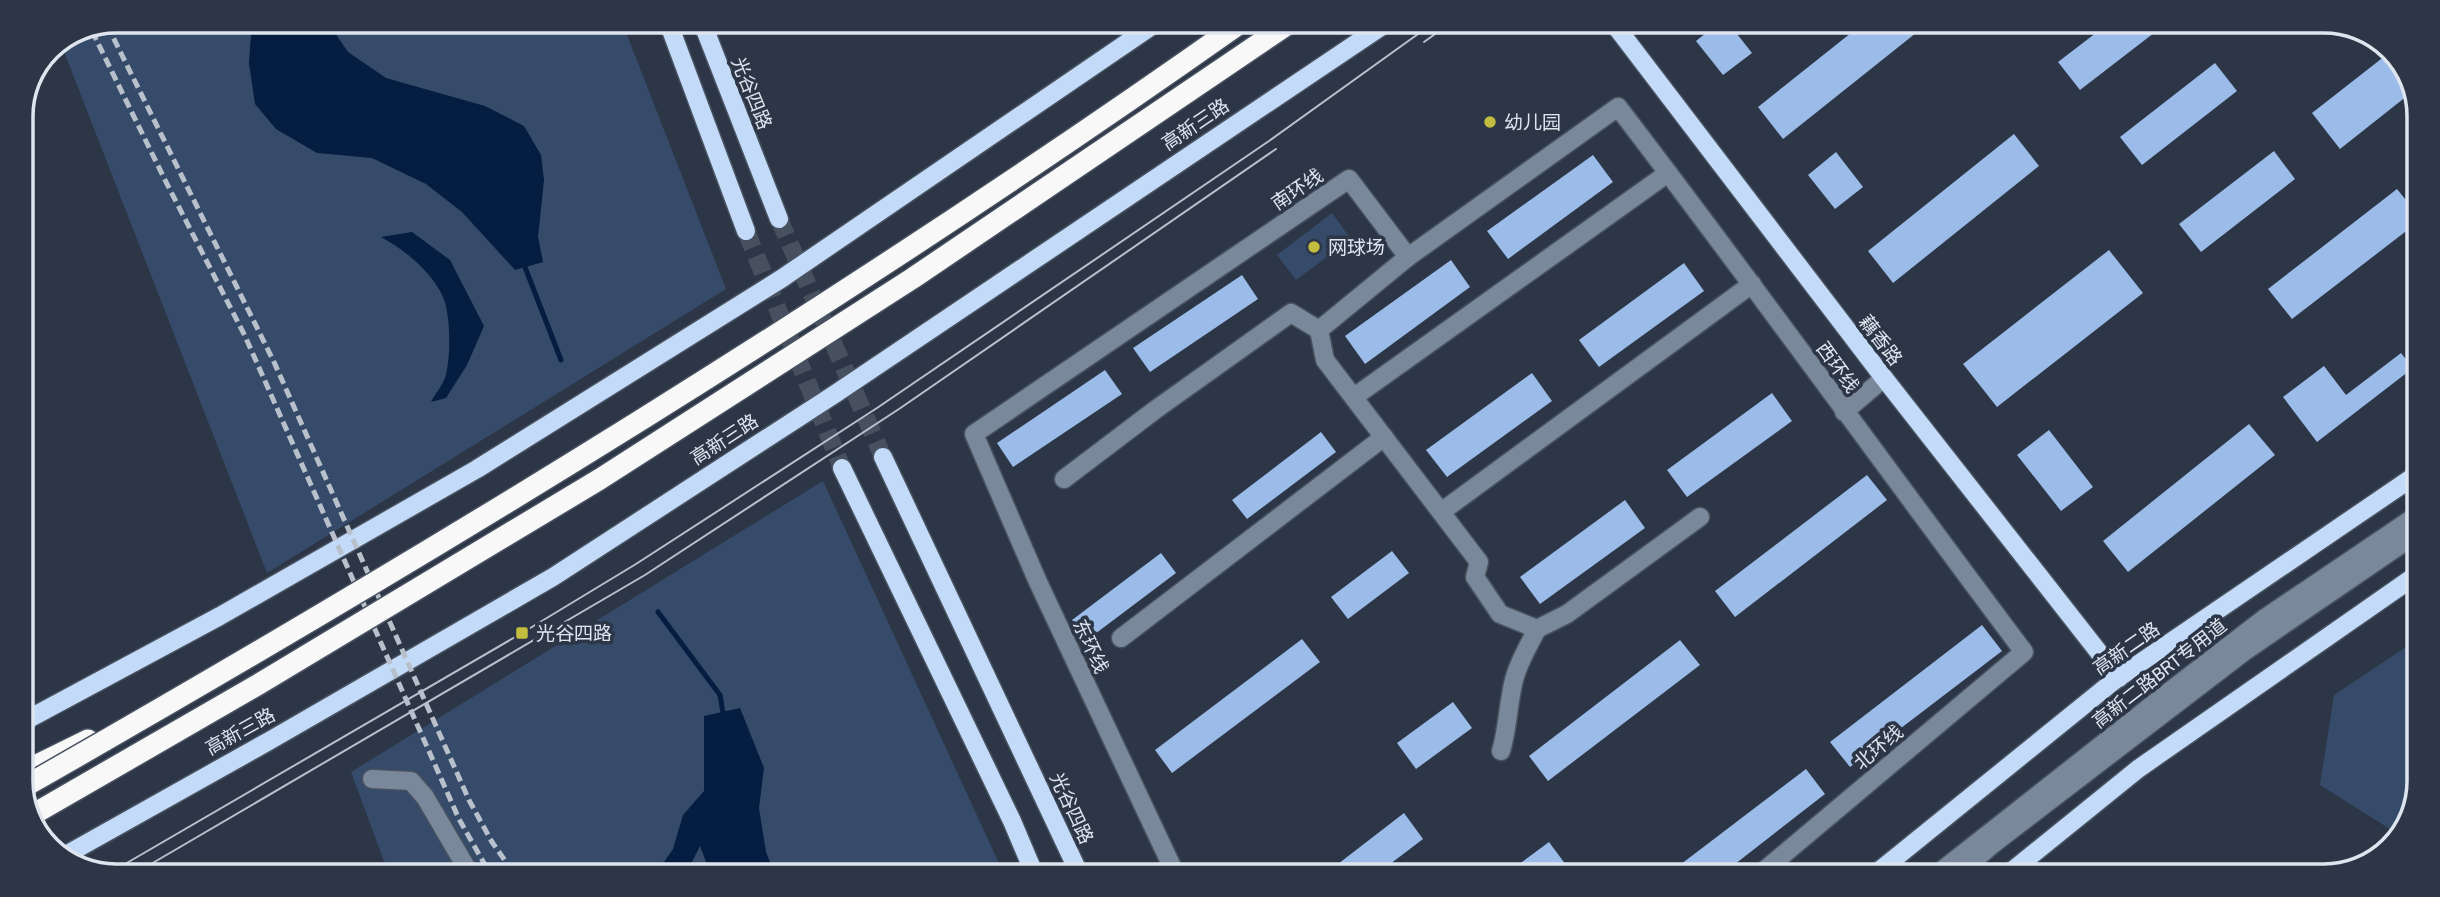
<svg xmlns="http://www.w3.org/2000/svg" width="2440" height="897" font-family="'Archivo Narrow','Noto Sans SC',sans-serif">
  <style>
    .green { fill: #354b69 }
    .water { fill: #041d40 }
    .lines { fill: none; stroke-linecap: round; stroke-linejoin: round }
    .stream { stroke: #041d40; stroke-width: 5 }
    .building { fill: #9bbbe8 }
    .major-tunnel { stroke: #47505f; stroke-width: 18; stroke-dasharray: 18 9; stroke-linecap: butt }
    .minor-casing { stroke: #485261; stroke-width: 21 }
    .major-casing { stroke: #485261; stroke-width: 21 }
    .highway-casing { stroke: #485261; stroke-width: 24 }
    .minor { stroke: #7a889b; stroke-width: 18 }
    .major { stroke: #c3daf9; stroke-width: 18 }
    .highway { stroke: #f8f8f8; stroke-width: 21 }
    .tram { stroke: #b8c0cb; stroke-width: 2 }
    .rail { stroke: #b8c0cb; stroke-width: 5; stroke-dasharray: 10 5; stroke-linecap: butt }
    .highway-bridge-casing { stroke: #485261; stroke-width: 24; stroke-linecap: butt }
    .highway-bridge { stroke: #f8f8f8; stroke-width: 21 }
    .poi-dot { fill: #c2bd3f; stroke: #2c3646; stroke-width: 2.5 }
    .labels { text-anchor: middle; stroke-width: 7; stroke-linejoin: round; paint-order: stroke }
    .street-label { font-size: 19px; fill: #dee5ef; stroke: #2c3646 }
    .poi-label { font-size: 19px; fill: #dee5ef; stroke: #2c3646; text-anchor: start }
    .rim { fill: none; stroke: #dee5ef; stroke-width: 3.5 }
  </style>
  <rect width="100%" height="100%" fill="#2c3646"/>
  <!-- green -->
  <g class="green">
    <polygon points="116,21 622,22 726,289 267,573 61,44"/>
    <polygon points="1332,213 1351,239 1296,280 1277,255"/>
    <polygon points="823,481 1003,872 388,872 351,772"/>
    <polygon points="2415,641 2414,812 2401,829 2393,831 2320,785 2334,695"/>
  </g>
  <!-- water -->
  <g class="water">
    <polygon points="252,21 327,21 348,52 386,78 485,106 524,126 541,155 544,180 538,237 543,262 515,270 462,212 426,184 372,158 317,153 276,129 255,104 249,63"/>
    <path d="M412,232l38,28 34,66 -17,39 -21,33 -15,4c4,-8 11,-16 14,-24 6,-19 6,-63 -2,-81 -11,-25 -39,-48 -62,-60z"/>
    <polygon points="740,708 764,768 759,808 766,852 774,872 710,872 700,846 687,872 657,872 673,849 683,815 704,791 704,716"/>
  </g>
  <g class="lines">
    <!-- stream -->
    <g class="stream">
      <polyline points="523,262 561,360"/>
      <polyline points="658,612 720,695 724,719"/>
    </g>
  </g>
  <!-- building -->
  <g class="building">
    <polygon points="1716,25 1730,25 1752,53 1723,75 1696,41"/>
    <polygon points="1861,25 1926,25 1783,139 1758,107"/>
    <polygon points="2105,26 2163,26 2080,90 2058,62"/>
    <polygon points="2390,52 2399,58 2412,92 2340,149 2312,113"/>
    <polygon points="2215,63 2237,91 2142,165 2120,137"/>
    <polygon points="2014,134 2039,166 1893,283 1868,251"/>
    <polygon points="2274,151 2295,179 2201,252 2179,224"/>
    <polygon points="1836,152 1863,187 1835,209 1808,175"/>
    <polygon points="1593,155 1613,182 1508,259 1487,231"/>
    <polygon points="2397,189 2418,215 2418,222 2292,319 2268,289"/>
    <polygon points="2109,250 2143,293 1997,407 1963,364"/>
    <polygon points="1451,260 1470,287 1365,364 1345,336"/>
    <polygon points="1684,263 1704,291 1599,367 1579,340"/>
    <polygon points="1242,275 1258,299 1150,372 1133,348"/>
    <polygon points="2401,353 2413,368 2317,442 2283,397 2324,366 2346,395"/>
    <polygon points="1105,370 1122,394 1013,467 997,443"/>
    <polygon points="1532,373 1552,401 1447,477 1426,450"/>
    <polygon points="1772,393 1792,421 1687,497 1667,470"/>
    <polygon points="2249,424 2275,455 2128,572 2103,541"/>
    <polygon points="2049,430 2093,487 2061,511 2017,455"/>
    <polygon points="1321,432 1336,452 1247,519 1232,500"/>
    <polygon points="1867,475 1887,500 1735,617 1715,591"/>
    <polygon points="1625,500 1645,528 1540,604 1520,577"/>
    <polygon points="1392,551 1409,573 1348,619 1331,597"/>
    <polygon points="1161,553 1176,573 1087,640 1072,620"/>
    <polygon points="1982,625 2002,651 1850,767 1830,742"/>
    <polygon points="1302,639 1320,662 1172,773 1155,750"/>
    <polygon points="1680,640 1700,665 1548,781 1529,756"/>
    <polygon points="1453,702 1472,728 1416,769 1397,743"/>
    <polygon points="1806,769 1825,794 1721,875 1668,874"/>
    <polygon points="1404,813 1423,839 1377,874 1325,874"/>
    <polygon points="1549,842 1566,865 1555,874 1506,874"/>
  </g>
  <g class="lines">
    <!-- major-tunnel -->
    <g class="major-tunnel">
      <polyline points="779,219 883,457"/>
      <polyline points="746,231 842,468"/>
    </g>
    <!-- minor casing -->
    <g class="minor-casing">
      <g id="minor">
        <polyline points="1319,330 1325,360 1479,562 1475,577 1500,614 1537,629 1567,614 1700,517"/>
        <polyline points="1354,397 1668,173"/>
        <polyline points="1844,412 1884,378"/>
        <polyline points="1064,479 1155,410 1291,313 1319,330 1408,257"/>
        <polyline points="1441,512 1752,284"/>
        <polyline points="1121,638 1384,437"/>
        <path d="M1501,751c7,-23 7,-48 13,-71 4,-17 15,-35 23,-51"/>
        <polyline points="372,779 411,781 425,797 469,872"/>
        <path d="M1175,873l-137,-291 -64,-148 375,-255 59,78 210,-150c138,180 270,364 406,545l-265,223"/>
        <polyline points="1936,875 2166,694 2265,618 2416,516"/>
        <polyline points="1957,875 1993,844 2245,651 2416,534"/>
      </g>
    </g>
    <!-- major casing -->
    <g class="major-casing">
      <g id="major">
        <polyline points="668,22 746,231"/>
        <polyline points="702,22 779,219"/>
        <polyline points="1614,24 1884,378 2119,678"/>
        <polyline points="883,457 1079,873"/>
        <polyline points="842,468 1012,821 1034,873"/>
        <polyline points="21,723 220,616 477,469 781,279 1156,23"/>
        <polyline points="64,856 269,741 553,577 835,394 1385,24"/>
        <polyline points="1874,875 2115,680 2416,475"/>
        <polyline points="2007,875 2138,769 2415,576"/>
      </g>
    </g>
    <!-- highway casing -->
    <g class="highway-casing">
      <polyline id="highway" points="21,773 88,740"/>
    </g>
    <!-- minor -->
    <use href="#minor" class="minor"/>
    <!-- major -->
    <use href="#major" class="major"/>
    <!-- highway -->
    <use href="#highway" class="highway"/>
    <!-- tram -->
    <g class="tram">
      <polyline points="1424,42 1449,24"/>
      <polyline points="113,871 522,633 636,564 877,408 1269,141 1432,24"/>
      <polyline points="139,871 645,575 899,409 1276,149"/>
    </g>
    <!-- rail -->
    <g class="rail">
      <polyline points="107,25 274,362 469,800 492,842 513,872"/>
      <polyline points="92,31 165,180 245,336 459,819 489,872"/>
    </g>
    <!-- highway-bridge casing -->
    <g class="highway-bridge-casing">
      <g id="highway-bridge">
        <path d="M22,788c416,-237 826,-488 1217,-764"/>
        <polyline points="32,815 259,684 600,479 913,278 1288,24"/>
      </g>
    </g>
    <!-- highway-bridge -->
    <use href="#highway-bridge" class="highway-bridge"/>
  </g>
  <!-- markers -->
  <g class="poi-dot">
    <circle cx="1490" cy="122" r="7"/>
    <circle cx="1314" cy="247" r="7"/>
    <rect x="515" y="626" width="14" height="14" rx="3.5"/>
  </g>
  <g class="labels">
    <!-- street labels -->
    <g class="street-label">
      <text transform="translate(752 93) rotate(68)" y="7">光谷四路</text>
      <text transform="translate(1195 124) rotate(-34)" y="7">高新三路</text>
      <text transform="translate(1297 189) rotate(-34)" y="7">南环线</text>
      <text transform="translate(1881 340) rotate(53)" y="7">藕香路</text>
      <text transform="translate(1838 367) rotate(54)" y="7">西环线</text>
      <text transform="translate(724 439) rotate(-33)" y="7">高新三路</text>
      <text transform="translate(1091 646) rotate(65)" y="7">东环线</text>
      <text transform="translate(2126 648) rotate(-35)" y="7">高新二路</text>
      <text transform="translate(2159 673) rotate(-38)" y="7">高新二路BRT专用道</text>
      <text transform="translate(240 731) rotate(-29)" y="7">高新三路</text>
      <text transform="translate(1878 747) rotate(-40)" y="7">北环线</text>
      <text transform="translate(1072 808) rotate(65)" y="7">光谷四路</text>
    </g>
    <!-- poi labels -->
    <g class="poi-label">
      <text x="1504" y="129">幼儿园</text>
      <text x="1328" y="254">网球场</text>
      <text x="536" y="640">光谷四路</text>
    </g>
  </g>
  <!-- crop -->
  <path d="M0 0H2440V897H0ZM116 33H2324A83 83 0 0 1 2407 116V781A83 83 0 0 1 2324 864H116A83 83 0 0 1 33 781V116A83 83 0 0 1 116 33Z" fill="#2c3646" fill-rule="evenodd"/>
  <path class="rim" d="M116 33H2324A83 83 0 0 1 2407 116V781A83 83 0 0 1 2324 864H116A83 83 0 0 1 33 781V116A83 83 0 0 1 116 33Z"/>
</svg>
